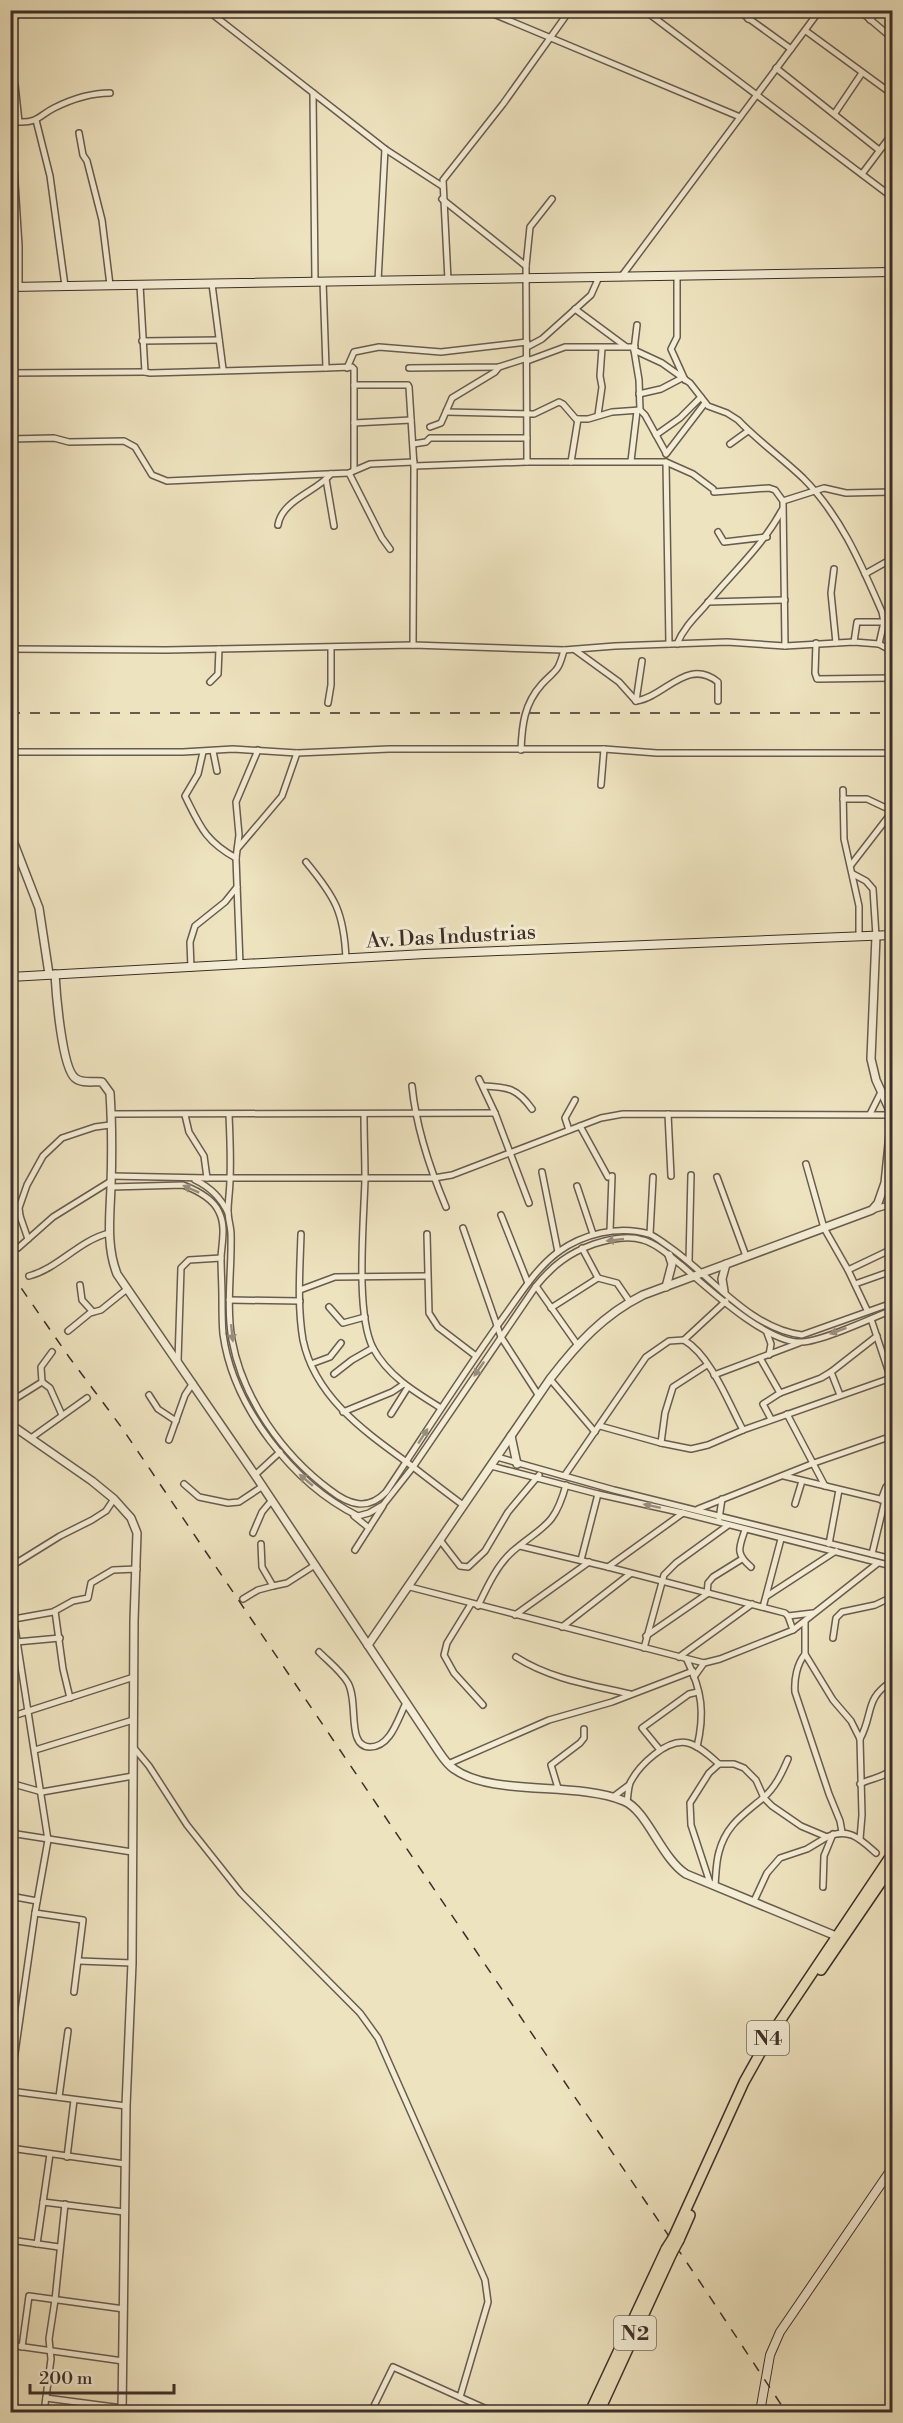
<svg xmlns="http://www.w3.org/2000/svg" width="903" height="2423" font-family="'Libre Bodoni',serif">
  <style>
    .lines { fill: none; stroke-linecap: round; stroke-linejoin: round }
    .minor-casing { stroke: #695b4e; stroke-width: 8 }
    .tertiary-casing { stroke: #695b4e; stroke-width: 10 }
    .secondary-casing { stroke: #3d2e28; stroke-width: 10 }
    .trunk-casing { stroke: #3d2e28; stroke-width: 12 }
    .minor { stroke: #f4edd5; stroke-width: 5 }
    .tertiary { stroke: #f4edd5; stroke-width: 7 }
    .secondary { stroke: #f4edd5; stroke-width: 8 }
    .trunk { stroke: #eee3bf; stroke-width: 9 }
    .rail { stroke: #3d2e28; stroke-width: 1.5; stroke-dasharray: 10 10; stroke-linecap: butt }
    .trunk-bridge-casing { stroke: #3d2e28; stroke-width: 12; stroke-linecap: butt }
    .trunk-bridge { stroke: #eee3bf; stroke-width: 9 }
    .oneway { fill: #988e7e }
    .labels { text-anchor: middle; stroke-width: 6; stroke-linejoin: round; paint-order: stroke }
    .shield { fill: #f4edd5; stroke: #74675c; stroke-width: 1.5 }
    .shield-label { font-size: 20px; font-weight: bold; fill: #3d2e28 }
    .street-label { font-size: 21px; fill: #3d2e28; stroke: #f4edd5 }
  </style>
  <rect width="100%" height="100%" fill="#eee3bf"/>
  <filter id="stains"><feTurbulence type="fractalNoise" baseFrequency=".00333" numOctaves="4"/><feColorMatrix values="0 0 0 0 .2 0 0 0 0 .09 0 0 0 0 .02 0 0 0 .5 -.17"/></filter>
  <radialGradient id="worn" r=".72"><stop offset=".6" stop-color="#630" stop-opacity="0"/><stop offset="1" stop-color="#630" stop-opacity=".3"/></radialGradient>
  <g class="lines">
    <!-- minor casing -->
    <g class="minor-casing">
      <g id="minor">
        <polyline points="207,10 385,149 442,186"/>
        <polyline points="484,10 740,117"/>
        <polyline points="644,10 892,197"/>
        <polyline points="737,10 791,49"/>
        <polyline points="859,10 892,38"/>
        <polyline points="748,19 754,10"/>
        <polyline points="870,20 877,10"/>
        <polyline points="10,22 23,10"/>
        <polyline points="806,31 892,94"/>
        <path d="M10,33l1,47 4,5 4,37c19,1 21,-7 35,-14 18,-9 36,-15 56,-15"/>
        <polyline points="776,68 879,150"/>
        <polyline points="313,93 315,281"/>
        <polyline points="835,113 862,73"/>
        <polyline points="36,120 50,176 65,286"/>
        <polyline points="79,133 83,155 87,161 102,220 110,285"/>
        <polyline points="13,152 19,246 19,287"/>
        <polyline points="862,174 892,134"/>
        <polyline points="442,199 526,266 527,462"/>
        <polyline points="526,266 530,227 552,199"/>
        <polyline points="677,276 677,337 671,349 685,380"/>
        <polyline points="621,277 820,10"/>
        <polyline points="448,280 443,180 503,104 570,10"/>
        <polyline points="378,281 385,149"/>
        <polyline points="212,284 223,369"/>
        <polyline points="140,285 145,372 150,373 326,368 323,281"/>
        <polyline points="575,309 625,346"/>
        <polyline points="637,325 634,350 639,380 640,410 645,415 666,453"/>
        <polyline points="142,341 219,340"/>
        <polyline points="527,347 542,339 591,295 599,277"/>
        <path d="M634,350l28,13 28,20 18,23 19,7 11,7c20,21 44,38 65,58 38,38 58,86 79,134l2,10 -5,22"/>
        <polyline points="527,361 565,347 635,347"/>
        <polyline points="326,368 352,367 354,369 354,470"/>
        <polyline points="347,368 354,352 379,347 441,352 527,342"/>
        <polyline points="409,368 499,367 527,358"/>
        <polyline points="10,373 145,372"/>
        <polyline points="354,385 408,385 409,387 414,466 413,645"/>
        <polyline points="639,394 661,389 682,378"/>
        <polyline points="446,412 534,414 559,402 563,404 576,419 588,419 612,412 640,410"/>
        <polyline points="598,415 602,387 600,376 602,348"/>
        <polyline points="354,423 411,420"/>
        <polyline points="430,427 441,423 452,398 495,372 499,367"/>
        <polyline points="656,435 680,418 701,397"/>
        <polyline points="10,439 54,438 69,442 124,441 135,447 152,475 167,481 349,473 370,464 414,462"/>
        <polyline points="413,444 426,442 430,438 527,438"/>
        <polyline points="730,444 748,431"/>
        <polyline points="666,454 705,403"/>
        <polyline points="631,461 637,411"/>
        <polyline points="571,462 578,419"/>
        <polyline points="666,462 693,474 713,489"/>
        <polyline points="414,466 527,462 666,462 669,644"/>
        <polyline points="349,473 382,538 390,549"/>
        <polyline points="326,479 334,526"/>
        <polyline points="714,492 769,488 775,490 783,501 785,646"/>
        <polyline points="783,501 824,488 846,493 892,492"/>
        <path d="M278,525c4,-25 38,-33 53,-51"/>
        <polyline points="718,532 724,542 767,537"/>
        <polyline points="834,569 831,593 836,643"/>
        <polyline points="865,574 888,561"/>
        <polyline points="708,602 785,600"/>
        <polyline points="854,642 857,622 884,622"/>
        <polyline points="816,643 815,673 817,679 892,678"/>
        <path d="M677,644c6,-15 17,-26 28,-38 26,-32 57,-59 77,-96"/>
        <polyline points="10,649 166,650 413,645 564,650 615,646 727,642 785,646 854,642 879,644 892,651"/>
        <polyline points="575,650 619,682 636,701"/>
        <polyline points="210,682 218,674 219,649"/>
        <path d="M636,701c29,-4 51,-44 82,-19v19"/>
        <polyline points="636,701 642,661"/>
        <polyline points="328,703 331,685 331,648"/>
        <path d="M521,750c1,-25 3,-46 21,-66 14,-15 16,-11 22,-34"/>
        <polyline points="213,751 217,771"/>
        <polyline points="10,752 183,752 233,749 297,753 389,749 604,749 657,753 892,753"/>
        <path d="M203,752l-5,22 -13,22c15,30 20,45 51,62"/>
        <polyline points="601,785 604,749"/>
        <polyline points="843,790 844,839 859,906 859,937"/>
        <polyline points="843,799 867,799 884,807 892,808"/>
        <polyline points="238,848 282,796 297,753"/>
        <path d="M306,862c29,35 38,50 40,97"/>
        <polyline points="851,865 892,812"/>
        <polyline points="853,874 866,881 873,889 876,936"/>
        <polyline points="240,965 236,858 239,835 236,802 258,750"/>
        <polyline points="191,968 190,942 195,926 225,902 237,887"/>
        <polyline points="479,1079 495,1113 529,1203"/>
        <path d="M412,1086c4,41 18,83 34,121"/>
        <path d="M483,1086c25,1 34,2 49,23"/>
        <polyline points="111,1114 495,1113"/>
        <polyline points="668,1114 671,1176"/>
        <polyline points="870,1114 881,1092"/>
        <polyline points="185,1115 189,1132 204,1156 207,1178"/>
        <path d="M229,1115c1,22 2,43 1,64 0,11 -2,22 -2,32 0,8 3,16 3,23 1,35 -5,71 1,106 11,59 50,114 98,150 19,15 38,21 56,2 38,-57 75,-115 114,-170 18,-24 34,-52 58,-70 25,-18 60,-27 91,-18 6,2 13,8 19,12 43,29 80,82 134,89l90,-32"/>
        <path d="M364,1115c0,21 1,43 1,64 -1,41 -10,134 8,169 15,28 42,44 68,60"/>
        <polyline points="580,1126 608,1177"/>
        <polyline points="569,1130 565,1118 575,1100"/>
        <polyline points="806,1164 824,1228 848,1270 867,1310"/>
        <polyline points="542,1172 558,1252"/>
        <polyline points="111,1176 207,1178 434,1178 452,1175 601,1118 623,1114 892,1115"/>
        <polyline points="717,1177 746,1256"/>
        <polyline points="886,1177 892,1187"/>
        <path d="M195,1180c15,7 26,18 33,33"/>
        <polyline points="10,1185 13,1180"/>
        <polyline points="577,1186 593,1234"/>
        <path d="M111,1187l72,-2c13,5 30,13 36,27 7,14 3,30 2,45 0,13 1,27 1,41 0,12 0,25 1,36 10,73 70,150 135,182l11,-3 14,-8 30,-38 123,-181c17,-21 33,-33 58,-42 15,-5 34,-9 49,-4 14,4 27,16 38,25 27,23 86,79 121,77 21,-1 70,-24 90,-32"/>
        <polyline points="10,1208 20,1216"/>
        <polyline points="872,1210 892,1204"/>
        <polyline points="501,1215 528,1283"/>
        <polyline points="463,1228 501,1337 539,1396"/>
        <polyline points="610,1231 612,1176"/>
        <path d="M301,1234c-1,34 -4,71 2,106 12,57 61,91 105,123 18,14 36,28 55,42"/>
        <polyline points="427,1234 429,1313 438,1327 476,1356"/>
        <polyline points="650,1234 653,1177"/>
        <polyline points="28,1239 20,1216 19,1208 27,1185 43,1156 62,1138 95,1127 110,1125"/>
        <polyline points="18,1248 53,1217 111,1181"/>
        <polyline points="582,1248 598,1278"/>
        <polyline points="689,1261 691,1175"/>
        <polyline points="848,1270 892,1249"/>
        <path d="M29,1276c30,-8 49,-35 80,-43"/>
        <polyline points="855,1284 892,1271"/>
        <polyline points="80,1285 82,1300 93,1312"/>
        <polyline points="536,1286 577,1344"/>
        <polyline points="300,1290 335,1277 427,1276"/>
        <polyline points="229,1300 300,1301"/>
        <polyline points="329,1307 343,1323 365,1317"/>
        <polyline points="551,1308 598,1278 617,1283 630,1302"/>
        <polyline points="871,1319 892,1382"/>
        <polyline points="68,1331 90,1313 101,1310 127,1289"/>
        <polyline points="767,1333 771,1344 769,1355"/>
        <polyline points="684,1340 726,1301"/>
        <polyline points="760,1358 780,1393 763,1404 771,1419"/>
        <polyline points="178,1361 181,1268 189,1260 221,1258"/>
        <polyline points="311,1364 330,1357 341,1343"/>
        <polyline points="334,1374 352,1360 373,1348"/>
        <polyline points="714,1375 799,1343"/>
        <polyline points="550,1379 595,1432"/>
        <polyline points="42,1382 50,1388 62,1415"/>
        <polyline points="780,1393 821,1378 831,1372"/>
        <polyline points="149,1395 158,1409 176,1421"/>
        <polyline points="840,1395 831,1372 877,1336"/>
        <polyline points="10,1402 42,1382 41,1367 52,1352"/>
        <polyline points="343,1412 392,1392 404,1384"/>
        <polyline points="391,1414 408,1387"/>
        <polyline points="787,1414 825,1486"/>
        <polyline points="600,1426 661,1443 691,1449 708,1445 743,1430 891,1378"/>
        <polyline points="31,1438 87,1398"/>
        <polyline points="169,1440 185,1395 193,1383"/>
        <polyline points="661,1443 665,1413 673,1387 707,1365"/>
        <polyline points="497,1457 614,1490 892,1559"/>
        <polyline points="491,1466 598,1494 683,1513 892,1566"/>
        <polyline points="255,1475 280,1452"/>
        <path d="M565,1475l81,-118 23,-16 15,-1c27,16 44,62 59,90"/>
        <polyline points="784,1476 892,1502"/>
        <polyline points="184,1484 199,1497 228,1503 239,1502 263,1486"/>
        <polyline points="881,1500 886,1487 892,1482"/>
        <polyline points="795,1504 802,1481"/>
        <polyline points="698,1509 814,1463 892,1436"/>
        <polyline points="354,1516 369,1528"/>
        <polyline points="719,1519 722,1499"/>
        <path d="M745,1530c-6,18 -10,23 6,37"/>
        <polyline points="253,1533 262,1512 272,1500"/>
        <polyline points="440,1540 460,1566 468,1567 485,1551 508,1512 539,1475"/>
        <polyline points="261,1544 262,1567 273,1586 287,1583 315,1565"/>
        <polyline points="829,1544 839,1490"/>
        <polyline points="520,1546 608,1567 785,1613 788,1616 793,1630"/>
        <polyline points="355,1550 383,1506"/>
        <polyline points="872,1554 885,1500"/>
        <polyline points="581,1560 598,1494"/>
        <polyline points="10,1567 60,1536 92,1520 106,1511 114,1499"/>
        <polyline points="608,1567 683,1513"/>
        <polyline points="410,1587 704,1663 720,1659 793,1630 878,1563"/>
        <polyline points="10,1596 48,1840 35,1913 10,2088"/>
        <polyline points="767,1596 836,1551"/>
        <polyline points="243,1599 258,1590 273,1586"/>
        <polyline points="471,1604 447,1643 444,1655 454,1673 483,1705"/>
        <path d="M478,1606c9,-19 19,-41 35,-55 30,-26 41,-23 53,-66"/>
        <polyline points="763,1607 781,1539"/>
        <polyline points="55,1611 63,1669 70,1698"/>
        <polyline points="515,1615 589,1562"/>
        <polyline points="788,1616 813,1613"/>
        <polyline points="14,1619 53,1612 73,1601 88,1598 91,1583 113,1570 137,1569"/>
        <polyline points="805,1622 805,1654 833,1700 851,1721 860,1739 862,1815 860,1839"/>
        <polyline points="562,1627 630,1574"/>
        <polyline points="646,1636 707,1594 708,1583 713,1577 742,1559"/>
        <polyline points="833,1638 836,1618 842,1612 875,1605 892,1597"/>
        <polyline points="16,1642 60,1638"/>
        <polyline points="644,1648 664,1575 676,1563 727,1526"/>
        <path d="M319,1652c10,10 22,19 29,31 11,20 -2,64 22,64 21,0 28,-29 36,-44"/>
        <path d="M805,1654c-8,10 -11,25 -10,38l34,102 11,27 2,11"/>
        <path d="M516,1657c34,22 75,28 114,37"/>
        <polyline points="679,1657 752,1604"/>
        <path d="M687,1660c15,31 18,53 10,87"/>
        <polyline points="694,1677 704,1663"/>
        <polyline points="10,1717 134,1677"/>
        <path d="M860,1739c14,-26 4,-40 32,-58"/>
        <polyline points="134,1748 149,1766 187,1825 241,1893 360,2013 378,2038 485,2280 488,2302 460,2397"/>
        <polyline points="35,1750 133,1720"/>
        <polyline points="660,1750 642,1728 689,1694 698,1692"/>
        <polyline points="448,1764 549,1720 612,1702 693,1671"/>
        <polyline points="10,1783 42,1792 133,1776"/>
        <path d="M860,1784c11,-6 24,-6 32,-15"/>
        <polyline points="558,1788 551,1765 580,1743 584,1738 584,1729"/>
        <polyline points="613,1797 629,1785"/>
        <path d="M627,1802c1,-6 1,-13 3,-19 9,-18 37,-45 58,-40 12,3 23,14 31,21"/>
        <polyline points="10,1833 132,1852"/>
        <path d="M710,1883l-19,-58 -1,-22 19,-30 10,-9h15l10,4 12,12 8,18 8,8 29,20 26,11c22,-10 33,2 49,16"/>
        <path d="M715,1885c1,-11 1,-23 4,-33 7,-27 24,-37 44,-54 12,-10 19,-25 25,-39"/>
        <polyline points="823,1887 824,1856 833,1834"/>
        <polyline points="10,1896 37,1901"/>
        <polyline points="754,1901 767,1873 780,1858 807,1849 827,1837"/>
        <polyline points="35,1913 83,1920 74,1992"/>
        <polyline points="79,1961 132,1963"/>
        <polyline points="10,2091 126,2106"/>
        <polyline points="59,2097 68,2031"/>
        <polyline points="10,2148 125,2164"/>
        <polyline points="67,2157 74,2100"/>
        <polyline points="43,2202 124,2212"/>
        <polyline points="10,2240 59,2247"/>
        <polyline points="37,2244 50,2154"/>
        <polyline points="10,2345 123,2361"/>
        <polyline points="22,2347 29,2296 124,2309"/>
        <polyline points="46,2398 122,2408"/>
        <polyline points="44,2412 51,2359 49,2339 55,2300 65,2204"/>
        <polyline points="371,2412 393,2367 493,2412"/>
      </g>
    </g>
    <!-- tertiary casing -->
    <g class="tertiary-casing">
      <g id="tertiary">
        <polyline points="10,833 39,908 49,974"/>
        <path d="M55,974c1,19 7,94 20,104 7,6 19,3 27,4l8,11c2,31 2,63 1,93 -1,30 -5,60 6,88l138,201 184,277c4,6 9,13 15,17 39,28 121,12 170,32 23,9 37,57 62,73l150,62"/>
        <polyline points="666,1287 672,1264 669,1255"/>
        <polyline points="724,1291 722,1279 726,1264"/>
        <polyline points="10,1424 92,1481 114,1499 131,1518 137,1533 134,1621 132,1963 126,2106 122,2412"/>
        <polyline points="511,1436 517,1464"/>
        <path d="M368,1645l182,-266c27,-35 53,-64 93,-84l229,-85 6,-7 7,-20 7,-68 -16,-35 -5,-21 5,-123"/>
      </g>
    </g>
    <!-- secondary casing -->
    <g class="secondary-casing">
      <g id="secondary">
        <polyline points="10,287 892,272"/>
        <polyline points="10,977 425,954 892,935"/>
        <polyline points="760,2412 770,2355 780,2332 892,2168"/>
      </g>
    </g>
    <!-- trunk casing -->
    <g class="trunk-casing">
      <g id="trunk">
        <polyline points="821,1970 892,1866"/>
        <polyline points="673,2238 744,2082 768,2039 892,1854"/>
        <polyline points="679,2240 690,2215"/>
        <polyline points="590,2412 666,2249"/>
        <polyline points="599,2412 672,2253"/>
      </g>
    </g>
    <!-- minor -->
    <use href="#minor" class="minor"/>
    <!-- tertiary -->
    <use href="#tertiary" class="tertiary"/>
    <!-- secondary -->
    <use href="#secondary" class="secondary"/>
    <!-- trunk -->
    <use href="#trunk" class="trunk"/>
    <!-- rail -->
    <g class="rail">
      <polyline points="10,713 892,713"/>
      <polyline points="10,1272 69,1357 122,1428 700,2282 786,2412"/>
    </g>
    <!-- trunk-bridge casing -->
    <g class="trunk-bridge-casing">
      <g id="trunk-bridge">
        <polyline points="666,2249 673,2238"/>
        <polyline points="672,2253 679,2240"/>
      </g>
    </g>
    <!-- trunk-bridge -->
    <use href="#trunk-bridge" class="trunk-bridge"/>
  </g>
  <!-- one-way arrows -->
  <defs><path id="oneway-solid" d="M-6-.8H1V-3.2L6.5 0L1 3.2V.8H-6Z" transform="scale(1.5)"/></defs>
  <g class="oneway">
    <use href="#oneway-solid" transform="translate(191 1189) rotate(-156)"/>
    <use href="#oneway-solid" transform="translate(615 1240) rotate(174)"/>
    <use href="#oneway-solid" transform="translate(838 1331) rotate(160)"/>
    <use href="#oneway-solid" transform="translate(232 1333) rotate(84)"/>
    <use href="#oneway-solid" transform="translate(479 1369) rotate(125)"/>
    <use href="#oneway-solid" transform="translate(423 1436) rotate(-57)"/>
    <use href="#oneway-solid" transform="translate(306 1480) rotate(-140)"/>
    <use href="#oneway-solid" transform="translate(652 1506) rotate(-168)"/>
  </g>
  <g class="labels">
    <!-- shield labels -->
    <g class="shield">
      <rect x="747" y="2021" width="42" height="34" rx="4.5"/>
      <rect x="614" y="2316" width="42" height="34" rx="4.5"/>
    </g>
    <g class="shield-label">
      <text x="768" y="2045">N4</text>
      <text x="635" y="2340">N2</text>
    </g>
    <!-- street labels -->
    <g class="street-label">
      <text transform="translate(451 936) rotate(-3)" y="7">Av. Das Industrias</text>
    </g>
  </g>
  <!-- margin -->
  <rect width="903" height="2423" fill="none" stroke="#eee3bf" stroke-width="36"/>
  <rect x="12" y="12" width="879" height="2399" fill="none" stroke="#3d2e28" stroke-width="3"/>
  <rect x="18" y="18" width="867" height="2387" fill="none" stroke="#3d2e28" stroke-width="1.5"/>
  <!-- scale -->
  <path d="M30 2384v9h144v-9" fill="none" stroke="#3d2e28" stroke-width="3"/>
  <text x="39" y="2384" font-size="18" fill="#3d2e28" stroke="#f4edd5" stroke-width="4.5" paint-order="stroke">200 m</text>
  <rect width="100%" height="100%" filter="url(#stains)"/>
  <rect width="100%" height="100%" fill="url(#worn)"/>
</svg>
